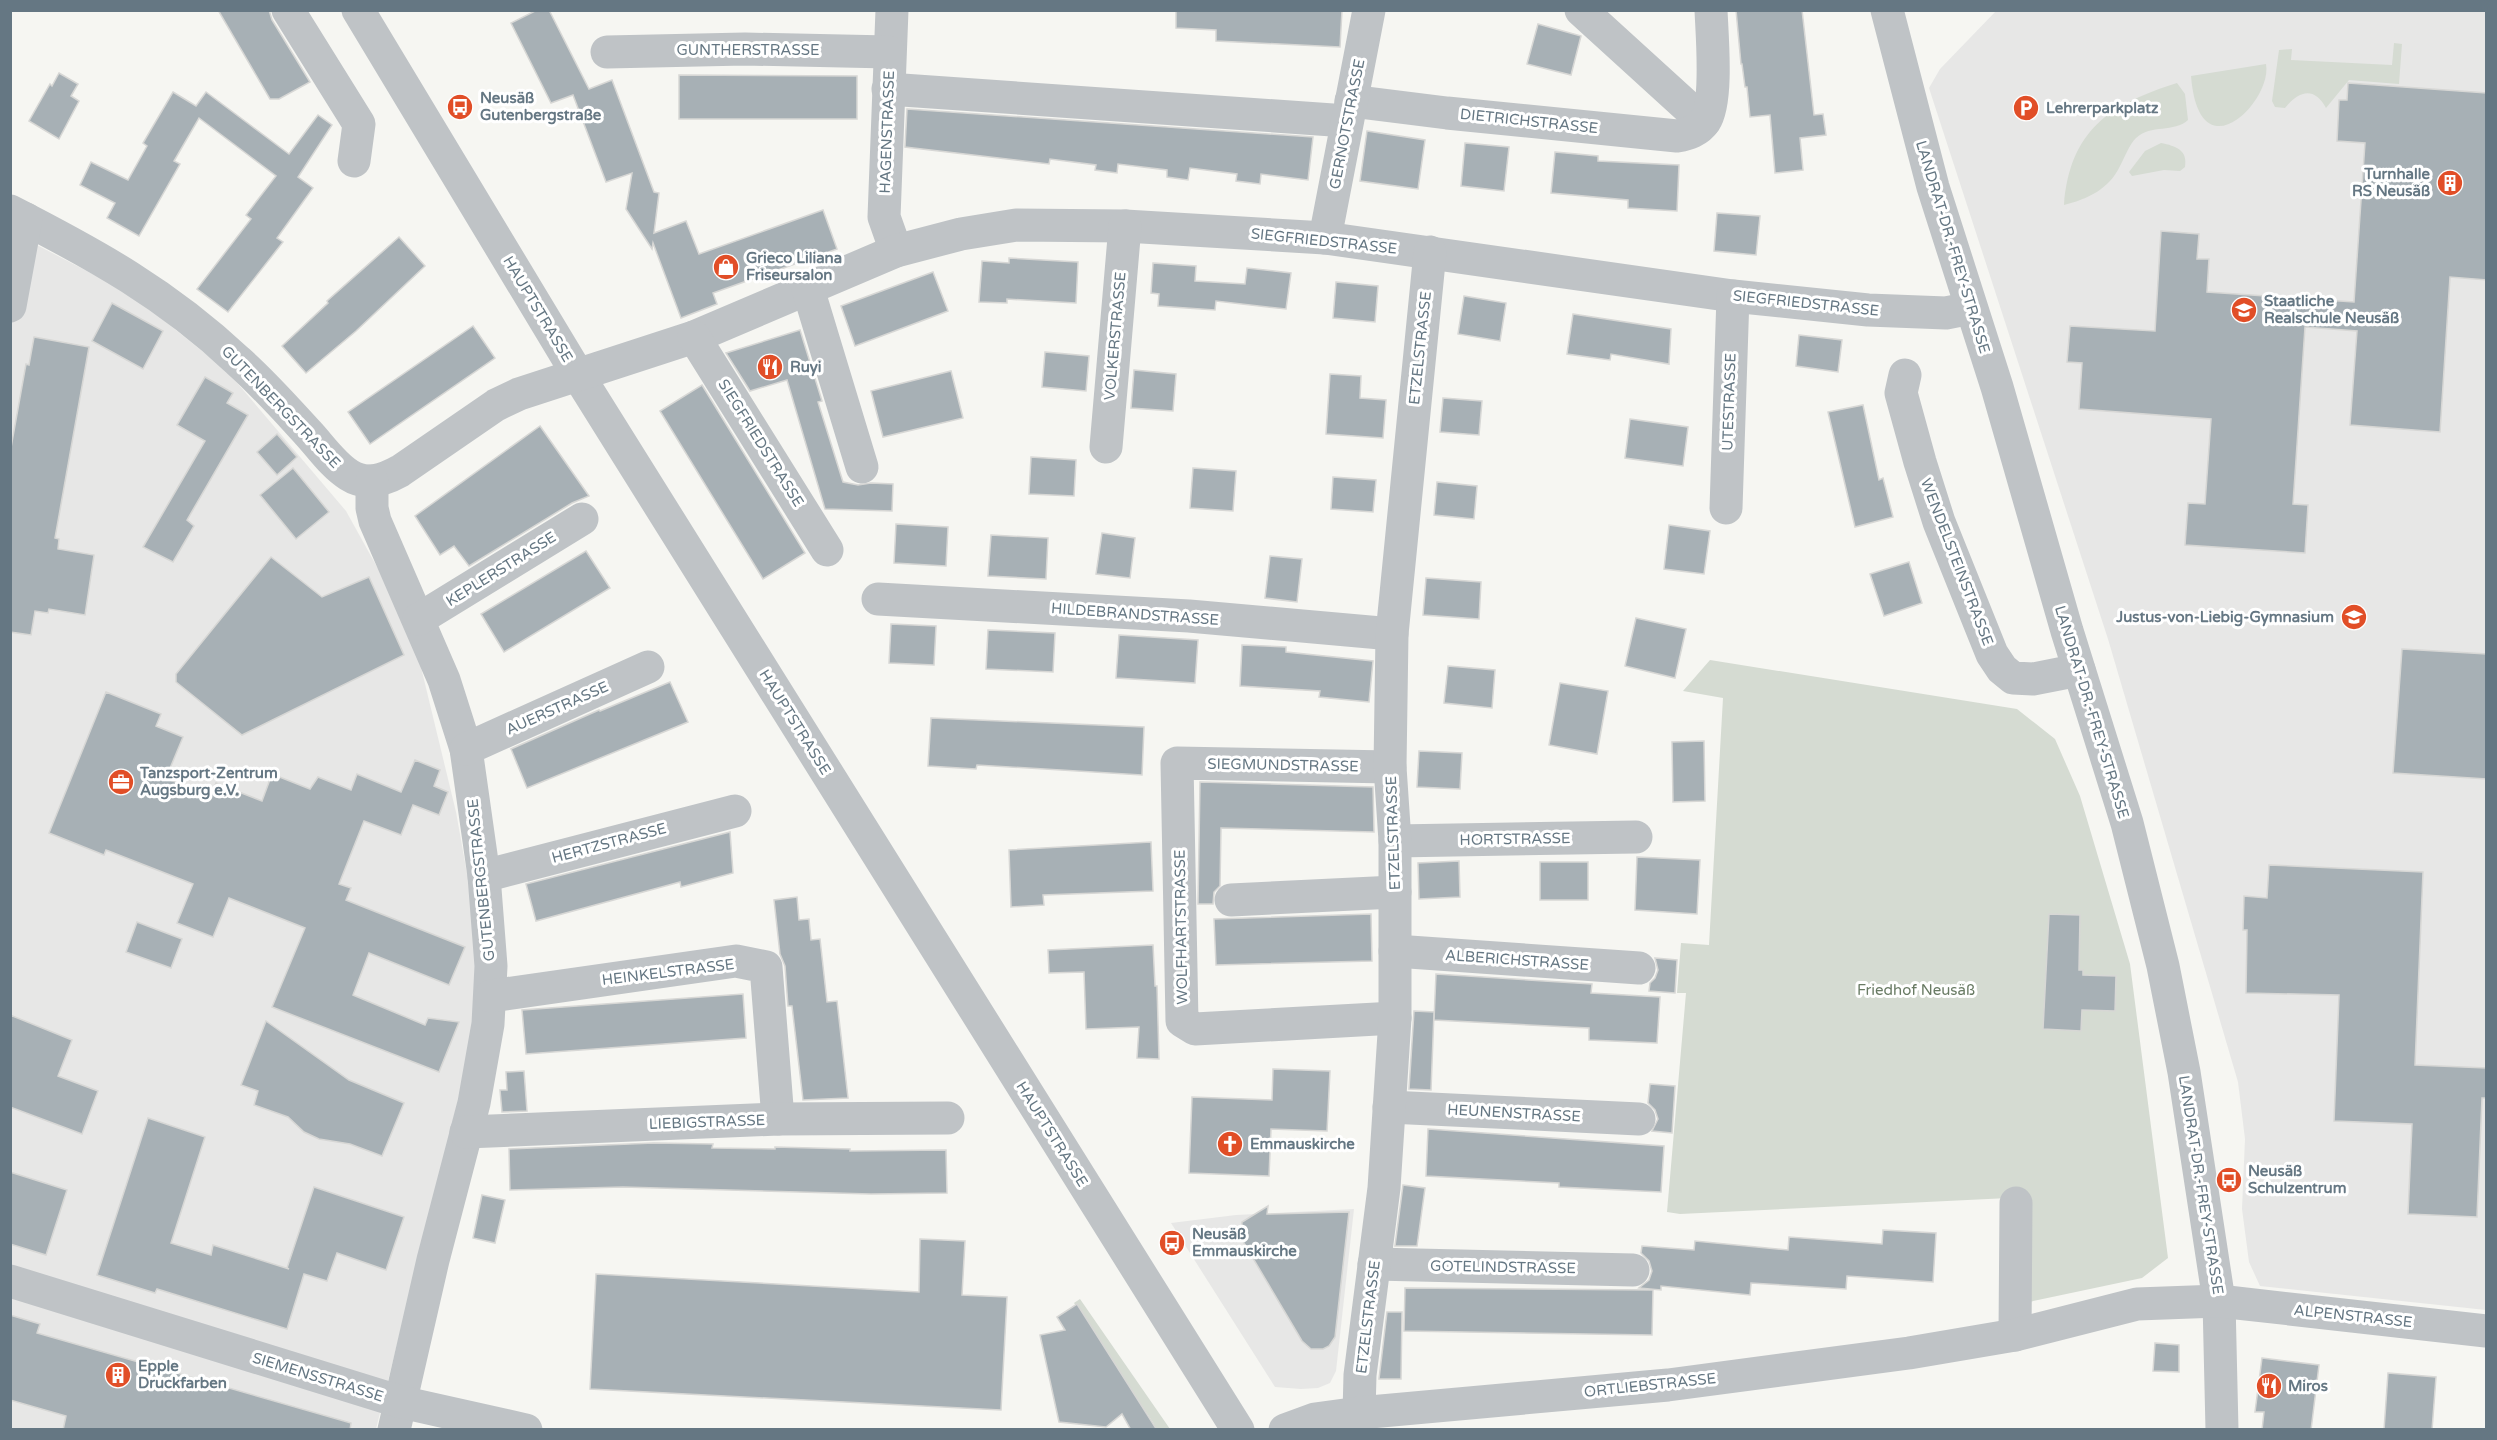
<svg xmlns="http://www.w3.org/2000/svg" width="2497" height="1440" font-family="'Varela Round',sans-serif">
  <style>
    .built { fill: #e7e7e6 }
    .green { fill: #d5dbd2 }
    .building { fill: #a7b0b5; stroke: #d7d7d5; stroke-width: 1.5 }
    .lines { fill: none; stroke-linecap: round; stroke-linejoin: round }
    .minor { stroke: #bfc3c6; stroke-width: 33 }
    .labels { text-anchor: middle; stroke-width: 6; stroke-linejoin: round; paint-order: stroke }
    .street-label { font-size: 15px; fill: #657783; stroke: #fff }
    .poi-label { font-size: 15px; font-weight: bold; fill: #657783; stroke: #fff; text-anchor: start }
    .park-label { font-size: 15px; fill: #697b64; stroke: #fff }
  </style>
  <rect width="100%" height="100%" fill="#f6f6f2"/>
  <!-- built -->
  <g class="built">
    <polygon points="1996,11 2486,11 2486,1310 2260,1286 2249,1262 2242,1209 2245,1139 2238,1082 2108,639 1929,88 1940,69"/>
    <polygon points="10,231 131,294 227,371 346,511 412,630 456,812 478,935 481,1008 376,1429 11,1429"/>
    <polygon points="1354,1209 1336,1371 1330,1383 1318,1388 1301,1389 1275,1387 1171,1223 1236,1215"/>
  </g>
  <!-- green -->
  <g class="green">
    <path d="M2394,43l8,1 -3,40 -50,-4 -23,28c-12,-22 -27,-17 -41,0l-10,-1 -3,-6 7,-51 13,-1 -1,11 101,5z"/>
    <path d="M2266,64c7,36 -67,113 -75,12z"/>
    <path d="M2177,83l8,11 3,26c-14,13 -37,4 -52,18 -7,7 -11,19 -16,28 -11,23 -32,33 -56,39 6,-75 46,-101 113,-122z"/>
    <path d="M2161,143c15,3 27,7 24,24l-5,4 -16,-1 -32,6 -3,-4 16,-21z"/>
    <polygon points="1710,660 2017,709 2055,739 2080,796 2130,964 2168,1258 2142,1278 2024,1303 2029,1197 1680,1214 1667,1212 1686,993 1677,993 1681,943 1709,945 1723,698 1683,691"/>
    <polygon points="1080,1299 1170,1429 1146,1429 1154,1424 1074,1303"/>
  </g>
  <!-- building -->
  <g class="building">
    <polygon points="218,10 269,10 272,20 310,82 279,99 270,99"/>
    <polygon points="537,10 549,10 589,89 612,80 654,192 659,193 654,233 686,221 699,254 823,210 837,249 713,293 717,304 681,318 653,243 652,249 626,209 632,173 606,182 573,95 551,103 511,23"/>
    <polygon points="1176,10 1342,10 1340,47 1216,41 1216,30 1176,28"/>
    <polygon points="1736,10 1802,10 1814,115 1823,114 1826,135 1800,138 1803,170 1775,173 1770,115 1750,117 1747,87 1745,87 1742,64 1741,64"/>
    <polygon points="1538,24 1581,36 1571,75 1527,64"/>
    <polygon points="59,73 78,84 71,96 79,101 59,139 29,121 50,84 52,86"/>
    <polygon points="679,75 857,76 857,119 679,119"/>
    <polygon points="2348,83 2487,93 2487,280 2450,277 2440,432 2350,425 2357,331 2305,327 2293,504 2308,505 2305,553 2185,545 2188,503 2205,504 2211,419 2079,409 2082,363 2067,362 2070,326 2155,331 2161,231 2199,234 2197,259 2209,259 2207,292 2354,302 2365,143 2337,141 2339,100 2347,100"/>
    <polygon points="173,92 196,106 206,92 289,154 318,115 332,125 298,177 313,188 277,238 283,242 228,312 197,289 251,219 246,215 276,176 199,118 174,161 180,164 139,236 107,218 115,203 80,185 91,162 128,180 147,146 143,143"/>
    <polygon points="907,109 1313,137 1308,180 1261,174 1260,184 1236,181 1237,174 1190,168 1188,180 1167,177 1167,170 1118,164 1117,173 1095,170 1096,165 1050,159 1049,164 905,147"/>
    <polygon points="1367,131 1425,140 1418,189 1360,181"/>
    <polygon points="1465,143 1509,147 1504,191 1461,186"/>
    <polygon points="1555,152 1598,156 1598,161 1679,165 1677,211 1628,208 1628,200 1551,193"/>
    <polygon points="1717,213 1760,216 1756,255 1714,251"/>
    <polygon points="399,237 425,266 356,331 306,373 282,346 328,303 327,301"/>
    <polygon points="1009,258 1078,262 1076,303 1007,299 1007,303 979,302 982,261 1009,263"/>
    <polygon points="1153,263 1196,266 1195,281 1245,284 1247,268 1291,273 1286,309 1216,301 1215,310 1158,306 1159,294 1151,293"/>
    <polygon points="933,272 948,311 855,346 841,306"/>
    <polygon points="1336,282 1378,286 1375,322 1333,318"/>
    <polygon points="1464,296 1506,303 1500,341 1458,334"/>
    <polygon points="112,303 163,331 143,369 92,341"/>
    <polygon points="1573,314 1671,329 1669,364 1611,354 1610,360 1567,354"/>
    <polygon points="473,326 495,358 370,444 348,412"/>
    <polygon points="800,330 822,401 818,402 843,482 858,485 871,483 893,484 892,511 825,509 787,380 750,391 726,353"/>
    <polygon points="1799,335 1842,340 1838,372 1796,366"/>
    <polygon points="34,337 89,347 55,538 59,539 58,549 94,555 85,615 49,609 48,613 35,611 31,635 10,632 10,453 26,364 29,365"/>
    <polygon points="1045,352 1089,356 1086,391 1042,387"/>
    <polygon points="1134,370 1176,374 1173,411 1131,408"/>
    <polygon points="951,371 963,418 883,437 871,391"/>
    <polygon points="1330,374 1361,376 1360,398 1386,400 1383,438 1326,434"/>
    <polygon points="205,377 233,393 227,403 248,415 187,520 194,526 173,562 143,547 205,441 177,425"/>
    <polygon points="702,385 805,553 763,579 660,411"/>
    <polygon points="1443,398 1482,401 1479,435 1440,432"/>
    <polygon points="1863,405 1879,480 1883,478 1893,517 1855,527 1828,412"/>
    <polygon points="1630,419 1688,427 1683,466 1625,458"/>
    <polygon points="540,426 589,496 572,503 469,566 454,546 440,555 415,516"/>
    <polygon points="277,434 297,457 277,475 257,452"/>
    <polygon points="1031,457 1076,460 1074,496 1029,494"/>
    <polygon points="293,468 329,512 296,539 260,495"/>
    <polygon points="1193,468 1236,471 1233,511 1190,508"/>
    <polygon points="1333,477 1376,480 1373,512 1331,509"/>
    <polygon points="1437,482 1477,486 1474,519 1434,515"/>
    <polygon points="896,524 948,527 946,566 894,563"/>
    <polygon points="1669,525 1710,531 1704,574 1664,569"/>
    <polygon points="1102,533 1135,538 1130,578 1096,574"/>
    <polygon points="991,535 1048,538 1046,579 988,576"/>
    <polygon points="586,551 610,588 504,652 481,614"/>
    <polygon points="1270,556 1302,559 1297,602 1265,598"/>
    <polygon points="271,557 322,597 369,577 404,655 242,735 176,682 176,674"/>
    <polygon points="1909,562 1922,603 1884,616 1870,574"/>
    <polygon points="1426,578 1481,582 1479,619 1423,615"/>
    <polygon points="1636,618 1686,629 1675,678 1625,666"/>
    <polygon points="891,624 936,626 934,665 889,663"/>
    <polygon points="988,630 1055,633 1053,672 986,669"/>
    <polygon points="1119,635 1198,640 1195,683 1116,678"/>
    <polygon points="1242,645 1286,647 1286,652 1373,661 1369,702 1319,697 1320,691 1240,686"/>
    <polygon points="2402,649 2487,654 2487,779 2393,773"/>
    <polygon points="1448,666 1495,670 1492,708 1444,703"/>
    <polygon points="670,682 688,722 527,788 511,749 599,710 600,711"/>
    <polygon points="1560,683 1608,691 1597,754 1549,745"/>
    <polygon points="106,692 161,714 156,726 183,737 166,778 210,797 216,783 262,801 272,774 310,789 318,777 351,790 357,774 401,792 415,760 440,770 434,786 448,792 439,815 413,805 401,835 364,821 339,884 351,888 346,900 465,947 449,985 369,953 353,995 425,1025 428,1018 459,1022 439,1072 272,1007 305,928 229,898 213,937 177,923 193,884 106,850 104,855 49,833"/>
    <polygon points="931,718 1144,727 1142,775 977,765 976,769 928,766"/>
    <polygon points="1704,741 1705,801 1673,802 1672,742"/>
    <polygon points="1419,751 1462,753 1460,789 1417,787"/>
    <polygon points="1200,782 1373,787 1374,832 1221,828 1220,886 1214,892 1213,904 1198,904"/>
    <polygon points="730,832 733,873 681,887 680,882 536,921 526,884"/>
    <polygon points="1151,842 1153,891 1043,895 1044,905 1011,907 1009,850"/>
    <polygon points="1637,857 1700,860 1697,914 1635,910"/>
    <polygon points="1459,861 1460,897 1419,899 1418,863"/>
    <rect x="1540" y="862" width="48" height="38"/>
    <polygon points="2269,865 2423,872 2415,1065 2487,1068 2487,1098 2482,1098 2477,1217 2408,1214 2412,1124 2334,1121 2339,995 2246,993 2247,930 2243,930 2244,896 2267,898"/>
    <polygon points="797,897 799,920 809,919 811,940 820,939 827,1002 837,1001 848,1098 803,1100 792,1006 788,1006 785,966 780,954 774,900"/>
    <polygon points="1371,914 1372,961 1216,965 1214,919"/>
    <polygon points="2049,914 2080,915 2079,970 2083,970 2083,975 2116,976 2115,1011 2082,1010 2081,1031 2043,1029"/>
    <polygon points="137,922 182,939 171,968 126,952"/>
    <polygon points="1153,945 1155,986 1157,986 1159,1059 1137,1058 1139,1027 1086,1029 1084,972 1049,973 1048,950"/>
    <polygon points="1655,958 1677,960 1675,993 1649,991 1650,983 1655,978 1658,970"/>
    <polygon points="1436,974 1592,984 1591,993 1660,997 1657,1043 1589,1040 1589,1028 1434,1020"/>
    <polygon points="743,994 746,1038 526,1054 522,1010"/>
    <polygon points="1414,1011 1434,1012 1431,1090 1409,1089"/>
    <polygon points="10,1015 72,1040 58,1076 98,1091 82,1134 10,1107"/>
    <polygon points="266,1021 349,1080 404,1103 382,1156 350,1144 319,1139 304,1132 288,1117 254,1105 258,1091 241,1085"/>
    <polygon points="1273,1069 1330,1071 1327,1131 1271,1129 1269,1176 1189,1173 1192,1097 1272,1100"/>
    <polygon points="524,1071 527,1111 502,1112 500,1090 507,1090 506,1072"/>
    <polygon points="1650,1084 1675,1086 1672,1133 1652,1131 1658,1119 1655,1110 1648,1103"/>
    <polygon points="148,1118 205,1137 171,1243 211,1255 213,1245 289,1269 287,1268 314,1187 404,1217 386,1270 337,1253 327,1281 304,1274 287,1329 157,1289 155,1293 97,1275"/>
    <polygon points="1428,1129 1664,1146 1661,1192 1559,1187 1559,1183 1426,1176"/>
    <polygon points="654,1143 713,1144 712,1148 775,1149 775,1147 850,1149 850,1151 946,1150 947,1193 871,1194 623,1187 510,1190 509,1149"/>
    <polygon points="10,1172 67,1190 46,1255 10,1244"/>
    <polygon points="1403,1185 1425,1188 1417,1246 1395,1246"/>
    <polygon points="482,1195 505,1200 495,1243 473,1238"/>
    <polygon points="1268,1206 1267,1214 1349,1212 1335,1337 1329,1346 1323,1349 1311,1349 1302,1341 1241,1238 1242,1222"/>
    <polygon points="1883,1230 1936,1233 1933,1282 1847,1276 1846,1289 1751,1283 1750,1295 1661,1286 1661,1290 1639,1288 1649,1280 1652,1271 1649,1261 1641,1253 1642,1246 1694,1250 1695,1241 1788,1250 1789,1237 1882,1244"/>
    <polygon points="920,1239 965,1241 962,1295 1007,1297 1001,1410 590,1389 596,1274 919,1292"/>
    <polygon points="1405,1288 1653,1290 1652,1335 1404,1331"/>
    <polygon points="1077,1304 1157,1430 1131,1430 1122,1414 1106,1427 1059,1422 1040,1335 1065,1330 1057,1317"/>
    <polygon points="1387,1312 1402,1312 1401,1379 1379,1379"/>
    <polygon points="10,1315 40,1324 37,1333 351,1423 350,1430 63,1430 66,1416 10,1400"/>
    <polygon points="2155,1343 2179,1345 2179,1372 2153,1371"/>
    <polygon points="2262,1358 2319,1365 2311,1430 2262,1430 2264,1412 2255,1412"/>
    <polygon points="2388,1373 2436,1377 2432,1430 2384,1430"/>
  </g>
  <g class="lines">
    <!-- minor -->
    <g class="minor">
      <polyline points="288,10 359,124 354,161"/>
      <polyline points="358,10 578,375 1238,1430"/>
      <polyline points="892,10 884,217 896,251"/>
      <polyline points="1581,10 1704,122"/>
      <polyline points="1887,10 1933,187 1997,387 2067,631 2127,823 2163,966 2184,1072 2219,1301 2222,1430"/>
      <polyline points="607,52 745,49 889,52"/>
      <polyline points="888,89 1347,121"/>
      <path d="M1351,101l96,12 230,23c11,-2 21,-5 28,-15 13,-19 7,-86 6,-111"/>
      <path d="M10,211c86,44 157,83 228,150 25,22 47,47 70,72 13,14 25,32 41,42 17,11 35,5 51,-4l96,-66 23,-11 175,-57 202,-86 65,-17 55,-9 109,1 200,12 408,58 135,14 78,3 25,-5"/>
      <polyline points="1325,238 1369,10"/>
      <polyline points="808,289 862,467"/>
      <polyline points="10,306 26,219"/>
      <polyline points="694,337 827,550"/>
      <polyline points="1905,375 1901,393 1920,462 1939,522 1992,654 2002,669 2013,678 2033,679 2079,670"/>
      <polyline points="1106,447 1125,226"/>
      <polyline points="372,481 372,508 375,521 444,680 466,749 484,876 491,966 488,1024 474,1103 433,1260 394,1430"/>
      <polyline points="1726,508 1733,296"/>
      <polyline points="878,599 1189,616 1392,634"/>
      <polyline points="419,619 582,519"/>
      <polyline points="466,749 648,667"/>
      <polyline points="1390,767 1177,763 1182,1021 1195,1029 1395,1018"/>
      <polyline points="1395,841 1636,837"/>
      <polyline points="484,876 735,811"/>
      <polyline points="1231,900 1395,892"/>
      <polyline points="1395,951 1639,968"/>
      <polyline points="491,996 736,961 766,967 778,1119"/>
      <polyline points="1389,1107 1639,1119"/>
      <polyline points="466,1132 778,1119 948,1118"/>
      <polyline points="1374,1264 1633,1270"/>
      <polyline points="10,1281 401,1402 526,1430"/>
      <polyline points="2015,1335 2016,1203"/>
      <polyline points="1359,1413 1360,1375 1384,1188 1395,1018 1395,841 1390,767 1392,634 1430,252"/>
      <polyline points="1285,1430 1315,1419 1359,1413 1668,1385 1909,1353 2015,1335 2137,1304 2219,1301 2486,1331"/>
    </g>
  </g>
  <!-- icons -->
  <defs>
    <g id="bus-disc" transform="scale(1.35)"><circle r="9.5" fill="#e14e27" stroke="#fff"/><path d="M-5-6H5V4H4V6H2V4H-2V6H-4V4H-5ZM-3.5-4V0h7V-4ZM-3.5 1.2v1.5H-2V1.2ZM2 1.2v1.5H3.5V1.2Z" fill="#fff"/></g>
    <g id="parking-disc" transform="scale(1.35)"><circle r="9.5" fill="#e14e27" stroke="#fff"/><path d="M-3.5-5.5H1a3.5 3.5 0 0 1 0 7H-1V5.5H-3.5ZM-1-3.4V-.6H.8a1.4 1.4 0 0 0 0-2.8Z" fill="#fff"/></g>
    <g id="building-disc" transform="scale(1.35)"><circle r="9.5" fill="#e14e27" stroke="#fff"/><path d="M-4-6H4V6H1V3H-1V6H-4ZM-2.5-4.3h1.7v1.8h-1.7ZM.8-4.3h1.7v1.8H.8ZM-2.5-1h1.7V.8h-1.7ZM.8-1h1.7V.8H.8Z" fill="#fff"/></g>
    <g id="shop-disc" transform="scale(1.35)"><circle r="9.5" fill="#e14e27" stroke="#fff"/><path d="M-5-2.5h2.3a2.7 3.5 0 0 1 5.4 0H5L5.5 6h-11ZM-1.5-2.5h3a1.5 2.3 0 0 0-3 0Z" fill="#fff"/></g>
    <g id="school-disc" transform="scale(1.35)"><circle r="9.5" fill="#e14e27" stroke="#fff"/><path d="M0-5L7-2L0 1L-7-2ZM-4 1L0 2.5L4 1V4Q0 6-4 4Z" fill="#fff"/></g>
    <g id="restaurant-disc" transform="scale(1.35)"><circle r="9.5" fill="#e14e27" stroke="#fff"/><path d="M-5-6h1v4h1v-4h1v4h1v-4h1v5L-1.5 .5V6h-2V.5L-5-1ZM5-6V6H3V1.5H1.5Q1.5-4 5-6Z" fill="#fff"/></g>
    <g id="office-disc" transform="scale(1.35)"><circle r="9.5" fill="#e14e27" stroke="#fff"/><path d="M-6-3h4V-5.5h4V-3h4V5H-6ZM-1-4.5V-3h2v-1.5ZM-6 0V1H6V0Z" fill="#fff"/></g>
    <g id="church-disc" transform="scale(1.35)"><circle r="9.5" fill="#e14e27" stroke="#fff"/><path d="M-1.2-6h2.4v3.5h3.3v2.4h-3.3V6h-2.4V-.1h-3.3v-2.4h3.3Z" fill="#fff"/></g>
  </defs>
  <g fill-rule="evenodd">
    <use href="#bus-disc" x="460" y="107"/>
    <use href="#parking-disc" x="2026" y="108"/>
    <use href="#building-disc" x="2450" y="183"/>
    <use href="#shop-disc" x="726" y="267"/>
    <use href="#school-disc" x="2244" y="310"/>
    <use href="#restaurant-disc" x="770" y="367"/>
    <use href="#school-disc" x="2354" y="617"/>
    <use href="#office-disc" x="121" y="782"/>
    <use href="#church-disc" x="1230" y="1144"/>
    <use href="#bus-disc" x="2229" y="1180"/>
    <use href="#bus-disc" x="1172" y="1243"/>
    <use href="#building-disc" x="118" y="1375"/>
    <use href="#restaurant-disc" x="2269" y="1386"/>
  </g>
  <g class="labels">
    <!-- street labels -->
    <g class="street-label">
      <text x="748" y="55">GUNTHERSTRASSE</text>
      <text transform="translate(1529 121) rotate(6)" y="5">DIETRICHSTRASSE</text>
      <text transform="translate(1347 124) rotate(-79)" y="5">GERNOTSTRASSE</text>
      <text transform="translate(887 132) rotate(-88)" y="5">HAGENSTRASSE</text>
      <text transform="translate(1324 241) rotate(6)" y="5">SIEGFRIEDSTRASSE</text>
      <text transform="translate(1953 247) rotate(73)" y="5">LANDRAT-DR.-FREY-STRASSE</text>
      <text transform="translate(1806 303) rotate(6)" y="5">SIEGFRIEDSTRASSE</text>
      <text transform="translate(538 309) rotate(59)" y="5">HAUPTSTRASSE</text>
      <text transform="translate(1115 336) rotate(-85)" y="5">VOLKERSTRASSE</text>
      <text transform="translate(1420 348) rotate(-84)" y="5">ETZELSTRASSE</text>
      <text transform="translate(1729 402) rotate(-88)" y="5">UTESTRASSE</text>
      <text transform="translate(281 407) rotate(46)" y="5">GUTENBERGSTRASSE</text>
      <text transform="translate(761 443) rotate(58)" y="5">SIEGFRIEDSTRASSE</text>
      <text transform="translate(1957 562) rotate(69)" y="5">WENDELSTEINSTRASSE</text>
      <text transform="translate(501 569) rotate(-32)" y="5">KEPLERSTRASSE</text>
      <text transform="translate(1135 614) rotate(4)" y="5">HILDEBRANDSTRASSE</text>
      <text transform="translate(557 708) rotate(-24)" y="5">AUERSTRASSE</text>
      <text transform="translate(2092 712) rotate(73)" y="5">LANDRAT-DR.-FREY-STRASSE</text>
      <text transform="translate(795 722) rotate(58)" y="5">HAUPTSTRASSE</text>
      <text transform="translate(1283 765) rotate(1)" y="5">SIEGMUNDSTRASSE</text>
      <text transform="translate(1393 833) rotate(-92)" y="5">ETZELSTRASSE</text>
      <text transform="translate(1515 839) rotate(-1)" y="5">HORTSTRASSE</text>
      <text transform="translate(609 843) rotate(-15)" y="5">HERTZSTRASSE</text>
      <text transform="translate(481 880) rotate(-96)" y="5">GUTENBERGSTRASSE</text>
      <text transform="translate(1181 927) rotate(-91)" y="5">WOLFHARTSTRASSE</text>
      <text transform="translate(1517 960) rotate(4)" y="5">ALBERICHSTRASSE</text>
      <text transform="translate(668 972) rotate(-7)" y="5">HEINKELSTRASSE</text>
      <text transform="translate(1514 1113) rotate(3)" y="5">HEUNENSTRASSE</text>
      <text transform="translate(707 1122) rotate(-2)" y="5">LIEBIGSTRASSE</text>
      <text transform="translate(1052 1134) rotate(58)" y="5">HAUPTSTRASSE</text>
      <text transform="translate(2201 1185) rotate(81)" y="5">LANDRAT-DR.-FREY-STRASSE</text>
      <text transform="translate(1503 1267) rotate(1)" y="5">GOTELINDSTRASSE</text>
      <text transform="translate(2353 1316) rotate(6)" y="5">ALPENSTRASSE</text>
      <text transform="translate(1368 1317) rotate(-83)" y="5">ETZELSTRASSE</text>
      <text transform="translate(318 1377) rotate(17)" y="5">SIEMENSSTRASSE</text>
      <text transform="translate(1650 1385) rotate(-6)" y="5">ORTLIEBSTRASSE</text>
    </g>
    <!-- poi labels -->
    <g class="poi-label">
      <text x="480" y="103">Neusäß<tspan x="480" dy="17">Gutenbergstraße</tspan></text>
      <text x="2046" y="113">Lehrerparkplatz</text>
      <text x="2430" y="179" text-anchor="end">Turnhalle<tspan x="2430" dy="17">RS Neusäß</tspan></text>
      <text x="746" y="263">Grieco Liliana<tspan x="746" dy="17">Friseursalon</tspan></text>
      <text x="2264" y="306">Staatliche<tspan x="2264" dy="17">Realschule Neusäß</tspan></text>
      <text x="790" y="372">Ruyi</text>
      <text x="2334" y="622" text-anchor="end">Justus-von-Liebig-Gymnasium</text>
      <text x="140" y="778">Tanzsport-Zentrum<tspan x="140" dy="17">Augsburg e.V.</tspan></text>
      <text x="1250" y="1149">Emmauskirche</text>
      <text x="2248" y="1176">Neusäß<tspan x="2248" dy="17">Schulzentrum</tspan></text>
      <text x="1192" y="1239">Neusäß<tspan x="1192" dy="17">Emmauskirche</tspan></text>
      <text x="138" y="1371">Epple<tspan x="138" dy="17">Druckfarben</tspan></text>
      <text x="2288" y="1391">Miros</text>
    </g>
    <!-- park labels -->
    <g class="park-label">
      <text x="1916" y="995">Friedhof Neusäß</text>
    </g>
  </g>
  <!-- border -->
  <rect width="2497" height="1440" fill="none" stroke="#657783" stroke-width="24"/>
</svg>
